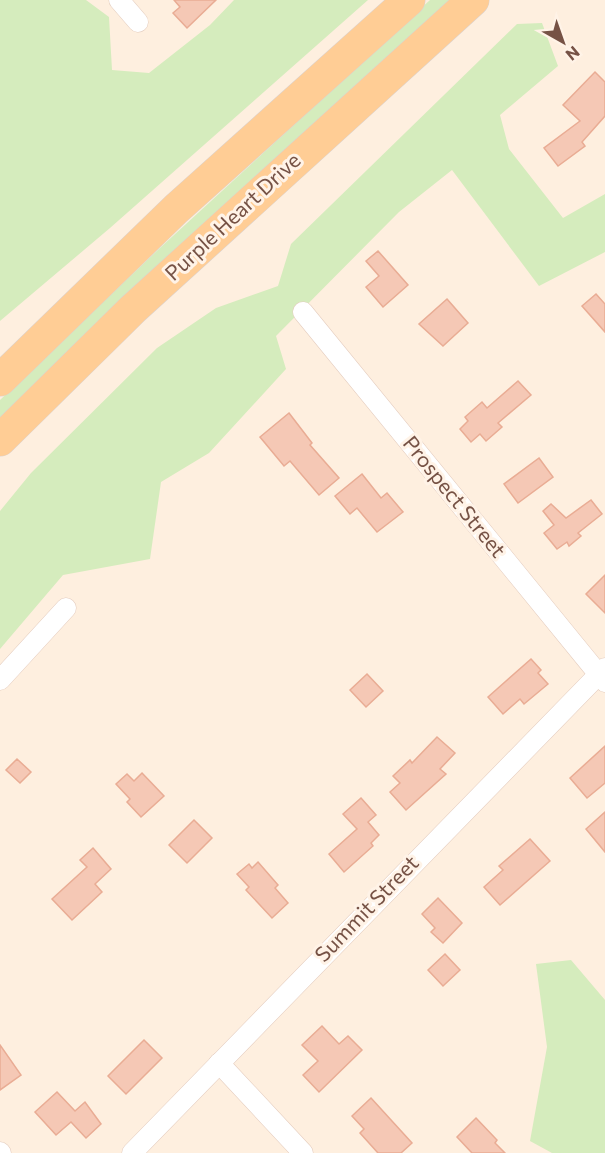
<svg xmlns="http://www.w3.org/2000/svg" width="605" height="1153" font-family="Commissioner,sans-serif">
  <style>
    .green { fill: #d5ecbd }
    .building { fill: #f5c8b5; stroke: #e9ac94; stroke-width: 1.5 }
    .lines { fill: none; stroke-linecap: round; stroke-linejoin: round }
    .minor-casing { stroke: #e4ccbe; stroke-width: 21 }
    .primary-casing { stroke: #dbd2cf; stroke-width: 33 }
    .minor { stroke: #fff; stroke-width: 20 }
    .primary { stroke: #ffcd95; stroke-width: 32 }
    .labels { text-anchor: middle; stroke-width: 6; stroke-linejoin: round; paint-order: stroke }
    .street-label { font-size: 21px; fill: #765245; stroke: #fff3e7 }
  </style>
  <rect width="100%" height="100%" fill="#feefdf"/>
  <!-- green -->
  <g class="green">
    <polygon points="0,0 86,0 109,17 112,70 149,73 210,25 234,0 368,0 110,228 0,321"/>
    <polygon points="430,0 453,0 0,421 0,400 162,246"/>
    <polygon points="542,23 558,66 500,115 509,149 563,218 605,194 605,252 539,286 452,170 399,212 276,336 286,369 209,453 161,482 150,559 63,575 0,649 0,511 31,473 157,348 216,308 278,286 291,244 517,24"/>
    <polygon points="571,960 605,1000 605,1153 552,1153 530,1141 547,1047 536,964"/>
  </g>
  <!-- building -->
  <g class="building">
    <polygon points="174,0 216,0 187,28 173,13 180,7"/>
    <polygon points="595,72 605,82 605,116 582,142 585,146 558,166 544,148 580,121 563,105"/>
    <polygon points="378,251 408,285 383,307 366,287 379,276 366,261"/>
    <polygon points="596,294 605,304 605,332 582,306"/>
    <polygon points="447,299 468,323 443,346 419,324"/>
    <polygon points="518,381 531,395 498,423 502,427 486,441 480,434 471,442 460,429 468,421 465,417 482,402 487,408"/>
    <polygon points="289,413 312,443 310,445 339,478 319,495 290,461 284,466 260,437"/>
    <polygon points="539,458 553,477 518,503 504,484"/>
    <polygon points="362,474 381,498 387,493 403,512 377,532 357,508 350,514 335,496"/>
    <polygon points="591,500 602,514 578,533 581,536 569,546 567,542 557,549 544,533 554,525 543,511 551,504 566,518"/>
    <polygon points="605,575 605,613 586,594"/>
    <polygon points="531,659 541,670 538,673 548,684 524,704 520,699 503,714 488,697"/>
    <polygon points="367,674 383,691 366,707 350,690"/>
    <polygon points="437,737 455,753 440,769 446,774 406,810 390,792 400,783 393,776 410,760 412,763"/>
    <polygon points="605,746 605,783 587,798 570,778"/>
    <polygon points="17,759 31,772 20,783 6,770"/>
    <polygon points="142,773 164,796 141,817 127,802 130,799 116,784 127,774 134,781"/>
    <polygon points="361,798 376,815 368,822 379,835 371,843 373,846 344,872 329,854 357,829 343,814"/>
    <polygon points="605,812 605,852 586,829"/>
    <polygon points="194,820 212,838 187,863 169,845"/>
    <polygon points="530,839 550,861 500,905 484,887 503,870 499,866"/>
    <polygon points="93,848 111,869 95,884 102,892 72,920 52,899 87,867 80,860"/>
    <polygon points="258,862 278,885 275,888 288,903 272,918 246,890 249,887 237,874 249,864 252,868"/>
    <polygon points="438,898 462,923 443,943 431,932 435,928 422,914"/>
    <polygon points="445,954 460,970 443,986 428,970"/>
    <polygon points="322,1026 339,1044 348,1036 362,1050 319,1092 303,1075 318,1061 302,1045"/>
    <polygon points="144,1040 162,1058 126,1094 108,1076"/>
    <polygon points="0,1045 21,1075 0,1090"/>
    <polygon points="57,1092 75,1111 85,1102 101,1124 86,1138 71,1122 56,1135 35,1112"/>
    <polygon points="371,1098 412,1143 401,1153 378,1153 360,1133 364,1129 352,1116"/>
    <polygon points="476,1118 497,1140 495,1143 505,1153 472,1153 457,1137"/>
  </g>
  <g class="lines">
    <!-- minor casing -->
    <g class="minor-casing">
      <g id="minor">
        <polyline points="119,0 138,22"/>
        <polyline points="303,312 605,682"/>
        <polyline points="0,680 66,608"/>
        <polyline points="219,1063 303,1153"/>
        <polyline points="0,1152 1,1153"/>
        <polyline points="132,1153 605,668"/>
      </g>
    </g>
    <!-- primary casing -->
    <g class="primary-casing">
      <g id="primary">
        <polyline points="0,380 176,209 409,0"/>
        <polyline points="0,440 133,309 473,0"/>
      </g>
    </g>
    <!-- minor -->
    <use href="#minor" class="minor"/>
    <!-- primary -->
    <use href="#primary" class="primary"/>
  </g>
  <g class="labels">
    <!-- street labels -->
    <g class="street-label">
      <text transform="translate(233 217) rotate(-43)" y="7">Purple Heart Drive</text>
      <text transform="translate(454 497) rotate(51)" y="7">Prospect Street</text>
      <text transform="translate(367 909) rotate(-46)" y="7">Summit Street</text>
    </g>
  </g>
  <!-- north arrow -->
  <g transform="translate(563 42) rotate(140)" stroke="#fff3e7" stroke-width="4.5" paint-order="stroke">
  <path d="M0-4.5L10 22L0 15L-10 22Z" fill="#765245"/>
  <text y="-9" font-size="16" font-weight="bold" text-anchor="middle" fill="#765245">N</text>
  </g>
</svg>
